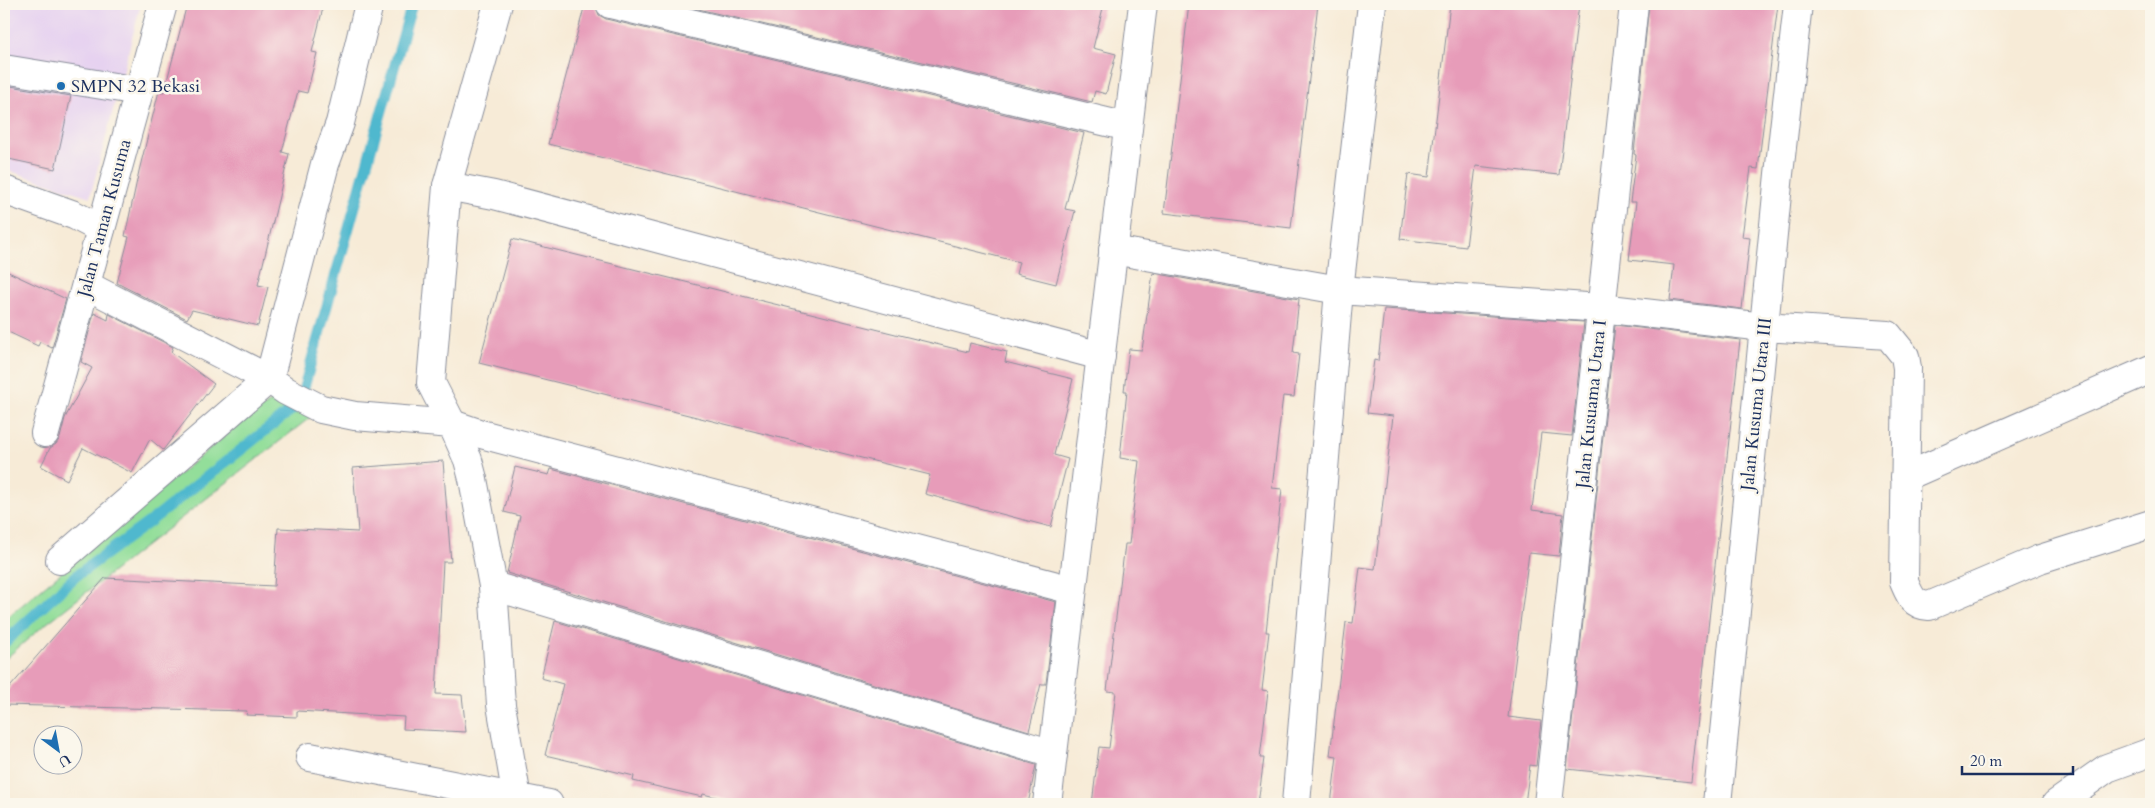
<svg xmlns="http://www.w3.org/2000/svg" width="2155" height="808" font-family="Cardo,serif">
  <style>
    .built { fill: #e6d2f0 }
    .green { fill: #93de9a; stroke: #57867c }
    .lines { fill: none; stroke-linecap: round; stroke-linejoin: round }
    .stream { stroke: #50b8ce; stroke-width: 11 }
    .building { fill: #e79cb9 }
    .minor-casing { stroke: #898d9a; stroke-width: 30 }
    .minor { stroke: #fff; stroke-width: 28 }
    .poi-dot { fill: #1f6fb2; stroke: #fbf7ec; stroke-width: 2 }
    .labels { text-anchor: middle; stroke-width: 5; stroke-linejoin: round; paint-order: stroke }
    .poi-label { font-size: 18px; fill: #1b2f5e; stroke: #fbf7ec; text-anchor: start }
    .street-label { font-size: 18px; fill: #1b2f5e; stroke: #fbf7ec }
  </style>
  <rect width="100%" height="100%" fill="#fbf7ec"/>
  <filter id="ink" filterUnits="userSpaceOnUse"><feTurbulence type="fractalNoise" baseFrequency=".02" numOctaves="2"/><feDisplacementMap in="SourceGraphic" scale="10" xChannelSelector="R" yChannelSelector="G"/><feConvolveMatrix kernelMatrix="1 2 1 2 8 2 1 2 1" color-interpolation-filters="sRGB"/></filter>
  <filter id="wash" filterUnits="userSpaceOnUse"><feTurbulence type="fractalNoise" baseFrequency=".0096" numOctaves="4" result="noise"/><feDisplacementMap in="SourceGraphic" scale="20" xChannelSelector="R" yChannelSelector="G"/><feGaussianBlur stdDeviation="1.12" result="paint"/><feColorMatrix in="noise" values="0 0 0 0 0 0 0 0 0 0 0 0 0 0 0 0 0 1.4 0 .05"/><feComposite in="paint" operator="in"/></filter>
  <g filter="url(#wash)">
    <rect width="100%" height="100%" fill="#f7ebd7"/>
    <!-- built -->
    <polygon class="built" points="4,4 141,4 90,197 4,169"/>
    <!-- green -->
    <polygon class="green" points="286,391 321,409 42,627 4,660 4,620 238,425"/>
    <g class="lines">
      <!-- stream -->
      <polyline class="stream" points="4,643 76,576 152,520 294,408 301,398 412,4"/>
    </g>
    <g id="blocks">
      <!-- building -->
      <g class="building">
        <polygon points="187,4 324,4 312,52 317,53 307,93 298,91 282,152 289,154 258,285 268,287 258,326 192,310 187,319 117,283 129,237 125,236 139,171 159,91 164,92"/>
        <polygon points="585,4 595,4 599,15 606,19 1084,133 1065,209 1075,211 1056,284 1016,274 1019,262 548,144"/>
        <polygon points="677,4 1104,4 1093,48 1116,54 1106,94 1095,91 1092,102"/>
        <polygon points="1189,4 1318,4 1291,228 1164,213"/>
        <polygon points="1450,4 1579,4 1559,175 1476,166 1466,247 1400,239 1408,174 1429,177"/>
        <polygon points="1649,4 1778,4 1758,169 1751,168 1742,237 1750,238 1742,309 1670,300 1674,265 1629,260 1636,202 1630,202 1636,155 1634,154"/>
        <polygon points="4,85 71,96 55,169 4,158"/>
        <polygon points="512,239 968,352 970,343 1007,352 1005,362 1073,379 1054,455 1068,459 1051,527 925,494 930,475 479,363"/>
        <polygon points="4,270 66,299 52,348 40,342 38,346 4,330"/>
        <polygon points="1153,273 1299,299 1293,353 1299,354 1294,397 1283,396 1272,488 1282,489 1266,632 1269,632 1262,690 1268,691 1260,758 1264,758 1258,804 1092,804 1099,747 1109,748 1116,692 1107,691 1125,544 1129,544 1139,461 1120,458 1127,391 1124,391 1129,349 1142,350"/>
        <polygon points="1384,309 1584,322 1572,436 1541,433 1532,510 1563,514 1559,556 1529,553 1508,717 1541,721 1536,766 1530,765 1525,804 1331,804 1337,756 1330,755 1346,622 1353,623 1360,567 1375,569 1393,416 1367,413 1374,360 1378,361"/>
        <polygon points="94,313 108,320 109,314 173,347 171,352 214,384 163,450 150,439 132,473 83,448 67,480 41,466 50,448 56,444 60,438 65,418 92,368 81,362"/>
        <polygon points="1615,325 1740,340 1691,782 1567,769"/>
        <polygon points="443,461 451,562 443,562 436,694 462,695 466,732 403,729 404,717 297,711 297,717 246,715 247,711 4,705 4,694 105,578 274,586 278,528 358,532 353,468"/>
        <polygon points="515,467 549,475 551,469 1056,602 1046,684 1041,684 1029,731 507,573 520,516 504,512"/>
        <polygon points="555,621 1036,765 1028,804 744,804 703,794 702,797 633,781 634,776 545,755 563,684 541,678"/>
      </g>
    </g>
  </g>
  <g filter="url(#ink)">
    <use href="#blocks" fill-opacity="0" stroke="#898d9a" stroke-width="1"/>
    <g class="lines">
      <!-- minor casing -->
      <g class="minor-casing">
        <g id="minor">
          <polyline points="498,4 447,186 431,383 452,424 468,460 473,479 493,586 501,705 518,804"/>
          <polyline points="610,4 1128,127"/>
          <polyline points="4,69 139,91"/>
          <polyline points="447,186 494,195 1101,356"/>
          <polyline points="4,190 74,215 101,229"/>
          <path d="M1113,250l226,40 262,18 163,19 124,8 17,21 2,12 -3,214c6,14 9,23 25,24l111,-47 111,-35"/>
          <polyline points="86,285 269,379 286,391 321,409 355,416 452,424 481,434 1072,590"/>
          <polyline points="45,433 163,4"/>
          <polyline points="1905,477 2151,369"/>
          <polyline points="60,560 269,379 325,164 340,123 369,4"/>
          <polyline points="493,586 1053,754"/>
          <polyline points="310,757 549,804"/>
          <polyline points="1047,804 1143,4"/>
          <polyline points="1296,804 1339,290 1372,4"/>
          <polyline points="1548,804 1634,4"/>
          <polyline points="1717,804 1779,174 1798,4"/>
          <polyline points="2056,804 2107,768 2151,752"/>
        </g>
      </g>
      <!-- minor -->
      <use href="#minor" class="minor"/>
    </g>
  </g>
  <!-- markers -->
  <circle class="poi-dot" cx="61" cy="86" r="5"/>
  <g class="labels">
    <!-- poi labels -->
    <g class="poi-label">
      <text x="71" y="92">SMPN 32 Bekasi</text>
    </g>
    <!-- street labels -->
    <g class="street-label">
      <text transform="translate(104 218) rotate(-75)" y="6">Jalan Taman Kusuma</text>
      <text transform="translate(1591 404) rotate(-84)" y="6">Jalan Kusuama Utara I</text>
      <text transform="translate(1756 404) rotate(-84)" y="6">Jalan Kusuma Utara III</text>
    </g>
  </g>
  <!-- margin -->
  <rect width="2155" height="808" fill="none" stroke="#fbf7ec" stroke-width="20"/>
  <!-- north arrow -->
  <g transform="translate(58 750) rotate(148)"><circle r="24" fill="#fbf7ec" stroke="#a1a7b3"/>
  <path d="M0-4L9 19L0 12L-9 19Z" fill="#1f6fb2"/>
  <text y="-8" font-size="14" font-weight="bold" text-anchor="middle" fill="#1b2f5e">U</text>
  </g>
  <!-- scale -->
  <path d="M1962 766v8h111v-8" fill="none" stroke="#1b2f5e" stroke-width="2.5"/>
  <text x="1970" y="766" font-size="15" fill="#1b2f5e" stroke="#fbf7ec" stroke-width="4" paint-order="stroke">20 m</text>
</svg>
